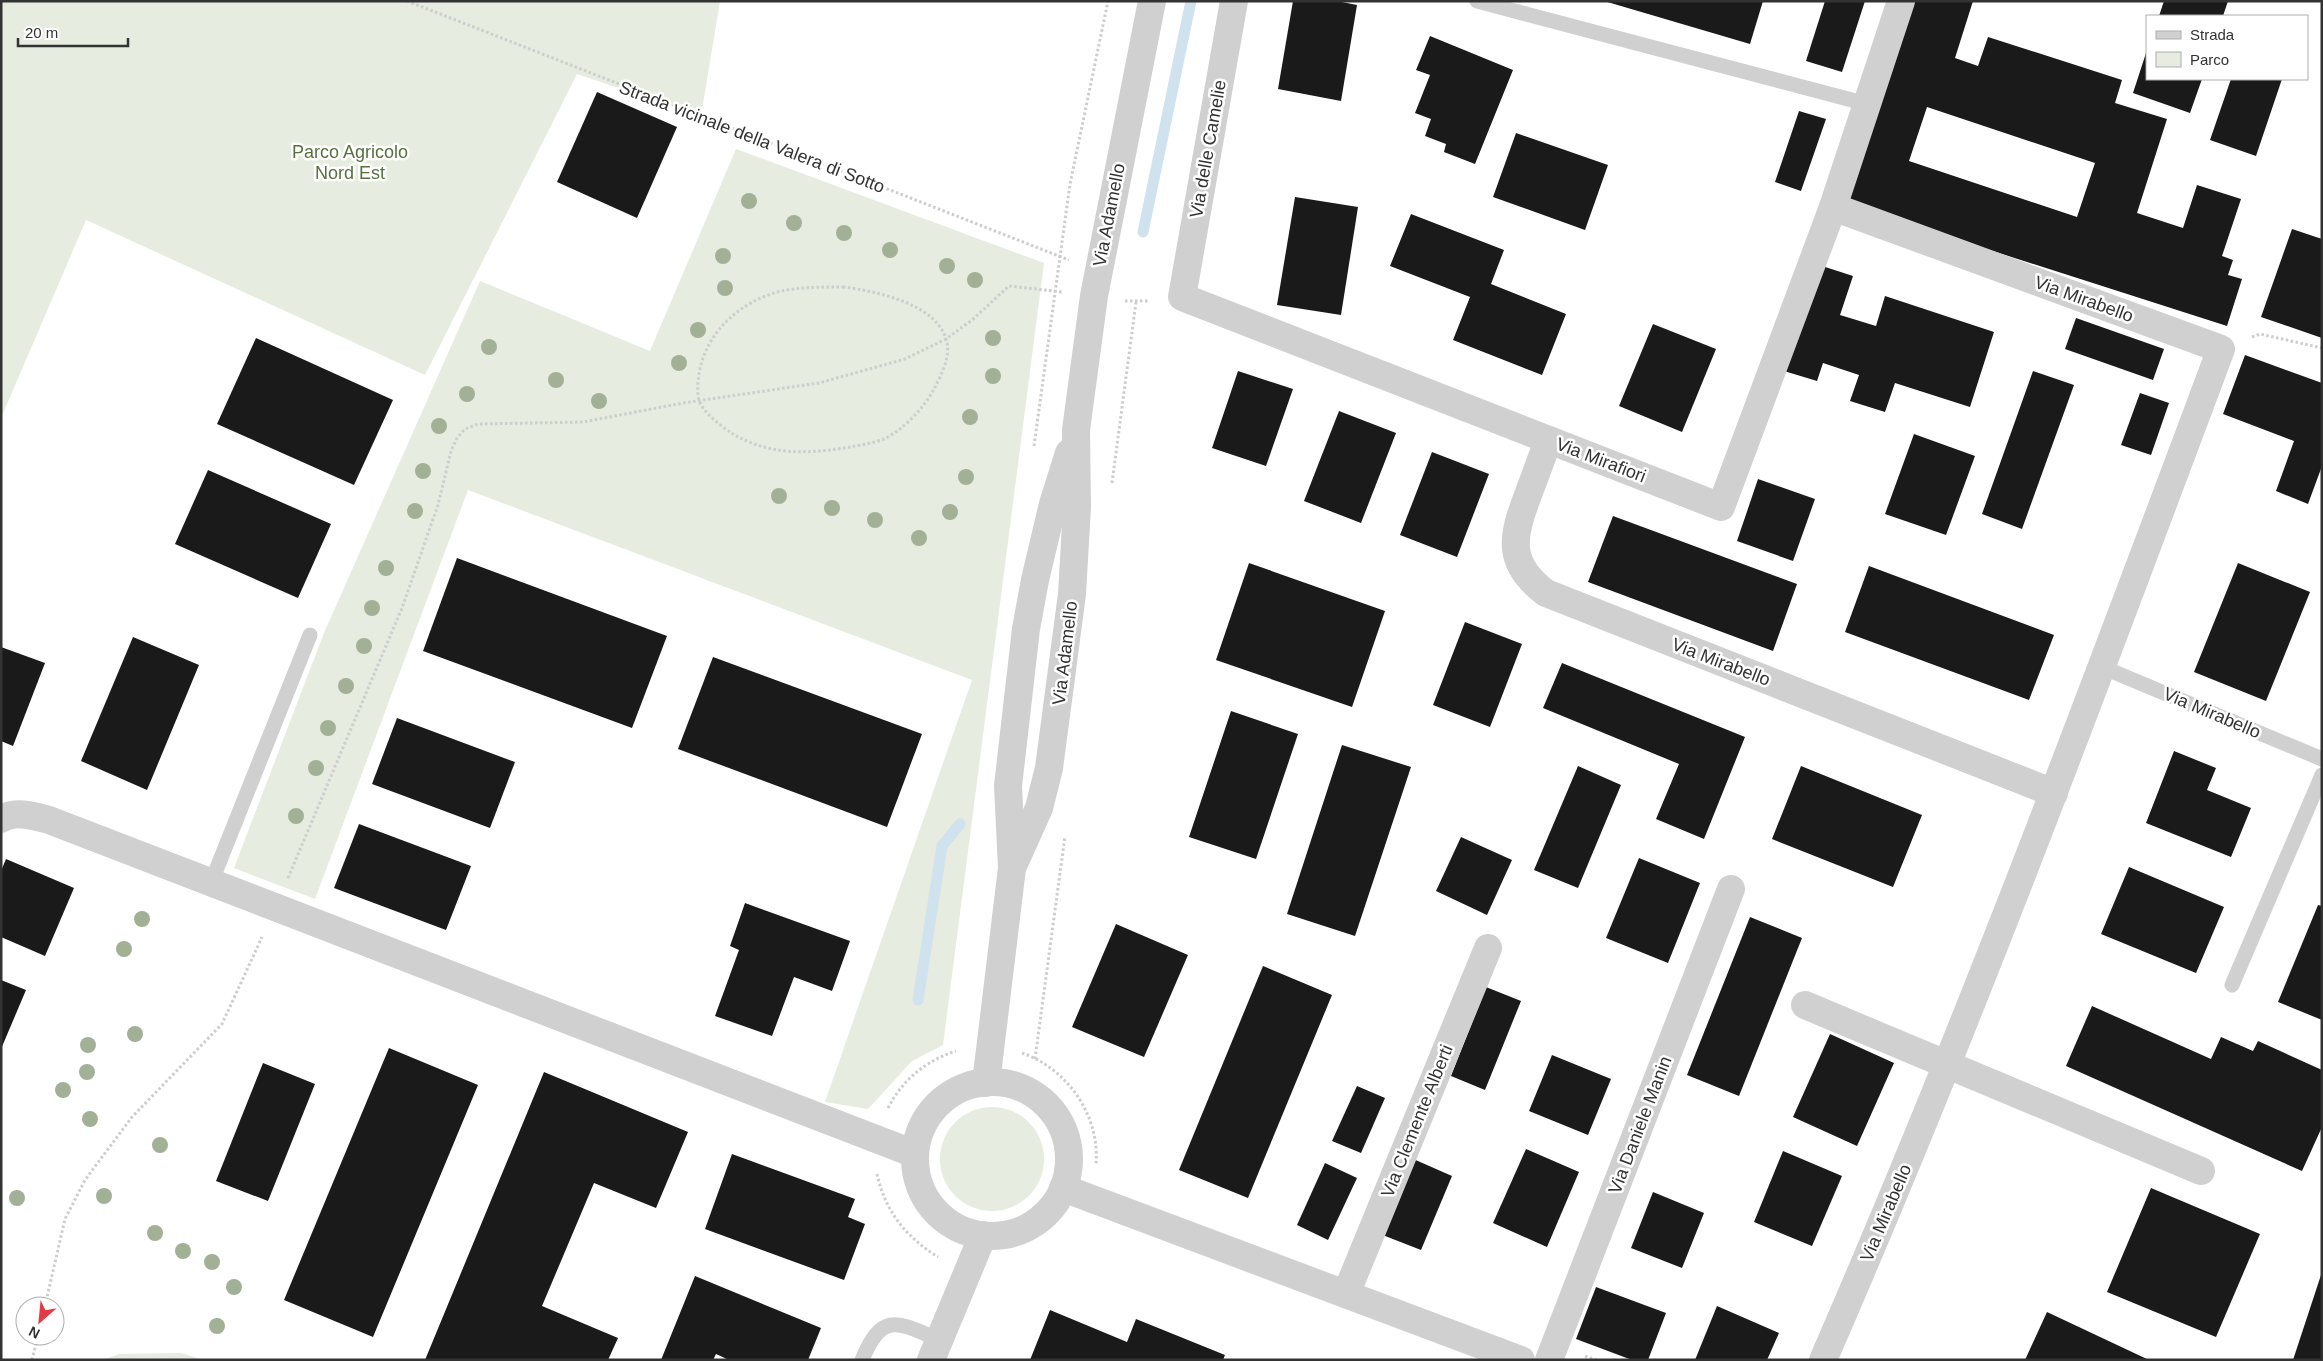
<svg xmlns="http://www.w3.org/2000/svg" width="2323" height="1361" font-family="Helvetica,sans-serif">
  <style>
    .green { fill: #e6ecdf }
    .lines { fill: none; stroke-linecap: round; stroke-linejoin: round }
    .stream { stroke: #cfe2ee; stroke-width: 11 }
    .building { fill: #1a1a1a; fill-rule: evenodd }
    .path { stroke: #cdcdcd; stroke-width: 3; stroke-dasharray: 2.5 2.5; stroke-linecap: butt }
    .lane { stroke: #d0d0d0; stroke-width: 15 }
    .street { stroke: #d0d0d0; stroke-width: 28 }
    .tree { fill: #a2b095 }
    .labels { text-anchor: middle; stroke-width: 5; stroke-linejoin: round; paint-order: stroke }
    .street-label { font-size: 18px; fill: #333; stroke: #fff }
    .park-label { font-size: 18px; fill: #56703f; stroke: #fff }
  </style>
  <rect width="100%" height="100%" fill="#fff"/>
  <!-- green -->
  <g class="green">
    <polygon points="1,1 720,1 701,116 577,74 425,375 86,220 1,418"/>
    <polygon points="736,149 1044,263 943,1045 912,1061 868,1109 825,1102 972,680 468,490 315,899 234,868 324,633 480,281 650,351"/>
    <circle cx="992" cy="1159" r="52"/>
    <polygon points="181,1353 204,1360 103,1360 119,1354"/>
  </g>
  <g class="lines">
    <!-- stream -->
    <g class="stream">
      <polyline points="1143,232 1191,1"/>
      <polyline points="918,1000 942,846 960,824"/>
    </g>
  </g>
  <!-- building -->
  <g class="building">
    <polygon points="1293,1 1337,1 1357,5 1341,101 1278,89"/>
    <polygon points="1604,1 1763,1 1750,44"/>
    <polygon points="1825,1 1865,1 1842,72 1806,61"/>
    <path d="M1910,1h63l-18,57 23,8 10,-29 134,43 -7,23 52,16 -30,94 46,15 14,-43 44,14 -19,57 11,4 -5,15 14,4 -15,47 -381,-122zM1927,107l168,56 -18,54 -168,-56z"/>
    <polygon points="2164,1 2228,1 2223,16 2159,16"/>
    <polygon points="1430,36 1513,70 1475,164 1444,152 1446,144 1425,136 1431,119 1415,113 1430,75 1416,70"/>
    <polygon points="2146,53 2147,79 2202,79 2190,113 2133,93"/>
    <polygon points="2231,79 2282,79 2256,156 2210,140"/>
    <polygon points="597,92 677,127 637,218 557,182"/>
    <polygon points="1799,111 1826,119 1801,191 1775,182"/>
    <polygon points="1516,133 1608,165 1585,230 1493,197"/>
    <polygon points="1295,197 1358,207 1341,315 1277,305"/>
    <polygon points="1411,214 1504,250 1491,284 1566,314 1542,375 1453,340 1470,297 1390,266"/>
    <polygon points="2292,229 2322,239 2322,338 2261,317"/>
    <polygon points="1819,265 1853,276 1840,315 1876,326 1885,296 1994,332 1970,407 1895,383 1885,412 1850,401 1859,375 1823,363 1817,381 1784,371"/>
    <polygon points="2076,318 2164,349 2153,380 2065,349"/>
    <polygon points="1653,324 1716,349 1682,432 1619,406"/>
    <polygon points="256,338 393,400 354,485 217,424"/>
    <polygon points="2245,355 2322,383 2322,466 2308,504 2276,491 2294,441 2223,414"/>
    <polygon points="1238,371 1293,389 1266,466 1212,448"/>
    <polygon points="2033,371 2074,385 2022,529 1982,514"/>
    <polygon points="2140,393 2169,403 2151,455 2121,445"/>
    <polygon points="1339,411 1396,433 1361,523 1304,501"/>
    <polygon points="1914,434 1975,456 1946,535 1885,514"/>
    <polygon points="1432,452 1489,474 1457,557 1400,535"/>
    <polygon points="208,470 331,524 298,598 175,544"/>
    <polygon points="1758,479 1815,499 1793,561 1737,541"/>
    <polygon points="1613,516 1797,584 1773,651 1588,582"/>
    <polygon points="457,558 667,636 632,728 423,651"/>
    <polygon points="1249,563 1385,611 1352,707 1216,660"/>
    <polygon points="2238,563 2310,592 2266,701 2194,672"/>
    <polygon points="1869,566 2054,635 2029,700 1845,632"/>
    <polygon points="1465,622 1522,644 1490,727 1433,705"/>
    <polygon points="133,637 199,665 147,790 81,761"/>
    <polygon points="1,647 45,663 13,746 1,741"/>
    <polygon points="713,657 922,734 887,827 678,749"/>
    <polygon points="1562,663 1745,737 1704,839 1656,819 1679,764 1543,708"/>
    <polygon points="1231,711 1298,734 1256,859 1189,837"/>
    <polygon points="397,718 515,762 490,828 372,784"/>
    <polygon points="1342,745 1411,767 1355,936 1287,914"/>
    <polygon points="2174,751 2216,768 2207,790 2251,808 2231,857 2146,823"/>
    <polygon points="1578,766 1621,785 1578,888 1534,870"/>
    <polygon points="1801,766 1922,815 1893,887 1772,839"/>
    <polygon points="359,824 471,866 446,930 334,888"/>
    <polygon points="1461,837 1512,860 1487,915 1436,891"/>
    <polygon points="1639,858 1700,883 1668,963 1606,938"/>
    <polygon points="6,859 74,888 45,956 1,937 1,871"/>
    <polygon points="2129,867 2224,907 2196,973 2101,934"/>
    <polygon points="745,903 850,941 832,991 794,977 772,1036 715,1016 739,950 730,946"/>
    <polygon points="2318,905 2322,906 2322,1020 2278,1002"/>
    <polygon points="1750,917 1802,938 1739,1096 1687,1075"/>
    <polygon points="1116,924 1188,955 1144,1057 1072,1027"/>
    <polygon points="1263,966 1332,995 1248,1198 1179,1170"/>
    <polygon points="1,980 26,990 1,1049"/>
    <polygon points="1486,987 1521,1001 1485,1090 1451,1076"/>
    <polygon points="2092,1006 2211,1059 2221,1037 2253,1051 2258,1041 2322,1070 2322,1127 2302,1171 2066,1066"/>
    <polygon points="1830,1034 1894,1063 1857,1146 1793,1117"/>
    <polygon points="389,1048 478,1085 373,1337 284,1300"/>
    <polygon points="1552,1055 1611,1079 1588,1135 1529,1111"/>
    <polygon points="263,1063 315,1084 268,1201 216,1181"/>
    <polygon points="544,1072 688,1132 656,1208 594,1183 542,1306 618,1338 608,1360 425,1360"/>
    <polygon points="1357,1086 1385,1098 1361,1153 1332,1141"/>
    <polygon points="1526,1149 1579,1172 1547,1247 1493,1223"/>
    <polygon points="1783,1151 1842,1176 1812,1246 1754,1222"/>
    <polygon points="732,1154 855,1199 848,1217 865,1224 844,1280 705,1229"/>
    <polygon points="1411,1158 1452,1176 1421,1250 1380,1234"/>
    <polygon points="1325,1163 1357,1178 1328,1240 1297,1225"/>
    <polygon points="2151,1188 2260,1234 2216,1337 2107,1292"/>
    <polygon points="1653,1192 1704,1213 1682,1268 1631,1248"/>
    <polygon points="2321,1275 2322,1360 2293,1360"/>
    <polygon points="695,1276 821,1328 808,1360 729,1360 716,1354 713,1360 661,1360"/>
    <polygon points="1596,1287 1666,1313 1648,1360 1632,1360 1576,1339"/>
    <polygon points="1717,1306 1779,1333 1767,1360 1695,1360"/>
    <polygon points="1050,1310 1127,1342 1136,1319 1225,1355 1223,1360 1030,1360"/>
    <polygon points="2047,1312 2149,1360 2025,1360"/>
  </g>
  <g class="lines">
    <!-- path -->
    <g class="path">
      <polyline points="407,1 1069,260"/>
      <path d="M843,287c32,4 92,16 103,52 6,16 -5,36 -12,50 -10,19 -31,41 -50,50 -10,4 -23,6 -34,8 -40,7 -80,9 -117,-13 -12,-8 -33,-23 -35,-38 -4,-53 37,-96 88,-106 19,-3 38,-3 57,-3z"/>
      <polyline points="1125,301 1149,301"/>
      <polyline points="2252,337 2260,334 2322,348"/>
      <polyline points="1034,446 1070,184 1108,1"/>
      <polyline points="1112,483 1136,302"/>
      <polyline points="288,878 402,608 438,505 451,451 457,438 465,429 478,424 583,422 683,403 819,383 905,359 946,339 972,320 1009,286 1062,292"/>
      <path d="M1022,1053c46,16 78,63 74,111"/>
      <polyline points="1035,1059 1065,836"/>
      <path d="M888,1108c14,-28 39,-48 68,-57"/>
      <path d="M877,1174c8,37 29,63 61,83"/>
      <polyline points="45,1306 65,1219 85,1180 132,1117 222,1024 262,937"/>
      <polyline points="1585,1356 1596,1360"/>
      <polyline points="32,1360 38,1336"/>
    </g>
    <!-- lane -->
    <g class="lane">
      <polyline points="1477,1 1867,104"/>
      <polyline points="2102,667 2322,759"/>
      <polyline points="211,883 310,635"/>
      <polyline points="2232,985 2322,775"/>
      <path d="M862,1360c20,-49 36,-38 77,-20"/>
    </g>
    <!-- street -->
    <g class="street">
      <polyline points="1234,1 1182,297 1721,507 1833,207 1901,1"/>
      <path d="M1548,440c-6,18 -13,36 -20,55 -16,42 -22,68 18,98l508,200"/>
      <path d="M1,819c15,-9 33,-3 48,1l866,334"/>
      <polyline points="1012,868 1039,808 1049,768 1072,594 1077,507 1076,430 1094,296 1152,1"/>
      <polyline points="1805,1005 2201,1171"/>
      <circle cx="992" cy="1159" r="77"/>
      <polyline points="986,1083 1012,868 1008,786 1026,629 1035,580 1053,504 1069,453"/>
      <polyline points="1063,1188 1521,1360"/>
      <polyline points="1346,1294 1488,948"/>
      <polyline points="931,1360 983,1235"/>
      <polyline points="1549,1360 1731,889"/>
      <path d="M1823,1360c145,-332 271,-672 398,-1011l-388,-142"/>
    </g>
  </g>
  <!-- trees -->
  <g class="tree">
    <circle cx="749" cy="201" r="8"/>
    <circle cx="794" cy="223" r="8"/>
    <circle cx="844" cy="233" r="8"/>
    <circle cx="890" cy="250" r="8"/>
    <circle cx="723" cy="256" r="8"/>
    <circle cx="947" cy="266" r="8"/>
    <circle cx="975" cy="280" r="8"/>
    <circle cx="725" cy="288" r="8"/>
    <circle cx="698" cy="330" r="8"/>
    <circle cx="993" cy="338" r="8"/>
    <circle cx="489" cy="347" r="8"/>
    <circle cx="679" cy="363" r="8"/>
    <circle cx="993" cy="376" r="8"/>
    <circle cx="556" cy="380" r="8"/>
    <circle cx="467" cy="394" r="8"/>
    <circle cx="599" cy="401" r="8"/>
    <circle cx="970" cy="417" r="8"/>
    <circle cx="439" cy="426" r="8"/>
    <circle cx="423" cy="471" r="8"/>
    <circle cx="966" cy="477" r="8"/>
    <circle cx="779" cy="496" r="8"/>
    <circle cx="832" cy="508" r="8"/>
    <circle cx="415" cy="511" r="8"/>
    <circle cx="950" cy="512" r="8"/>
    <circle cx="875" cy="520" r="8"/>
    <circle cx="919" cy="538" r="8"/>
    <circle cx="386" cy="568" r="8"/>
    <circle cx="372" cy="608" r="8"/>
    <circle cx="364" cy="646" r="8"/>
    <circle cx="346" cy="686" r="8"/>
    <circle cx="328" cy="728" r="8"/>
    <circle cx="316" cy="768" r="8"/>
    <circle cx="296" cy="816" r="8"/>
    <circle cx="142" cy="919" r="8"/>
    <circle cx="124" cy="949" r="8"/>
    <circle cx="135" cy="1034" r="8"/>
    <circle cx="88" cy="1045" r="8"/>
    <circle cx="87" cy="1072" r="8"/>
    <circle cx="63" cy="1090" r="8"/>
    <circle cx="90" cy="1119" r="8"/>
    <circle cx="160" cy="1145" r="8"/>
    <circle cx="104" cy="1196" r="8"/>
    <circle cx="17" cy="1198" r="8"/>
    <circle cx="155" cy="1233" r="8"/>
    <circle cx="183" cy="1251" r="8"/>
    <circle cx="212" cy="1262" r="8"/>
    <circle cx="234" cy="1287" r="8"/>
    <circle cx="217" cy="1326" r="8"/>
  </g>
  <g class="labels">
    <!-- street labels -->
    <g class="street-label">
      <text transform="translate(752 137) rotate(21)" y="6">Strada vicinale della Valera di Sotto</text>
      <text transform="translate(1208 149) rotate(-80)" y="6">Via delle Camelie</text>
      <text transform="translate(1109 215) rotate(-79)" y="6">Via Adamello</text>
      <text transform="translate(2084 299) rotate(20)" y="6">Via Mirabello</text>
      <text transform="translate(1601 460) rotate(21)" y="6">Via Mirafiori</text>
      <text transform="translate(1065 653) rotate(-83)" y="6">Via Adamello</text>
      <text transform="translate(1721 662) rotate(21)" y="6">Via Mirabello</text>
      <text transform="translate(2212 713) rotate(23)" y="6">Via Mirabello</text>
      <text transform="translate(1417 1121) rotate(-68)" y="6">Via Clemente Alberti</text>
      <text transform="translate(1640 1125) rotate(-69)" y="6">Via Daniele Manin</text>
      <text transform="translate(1886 1213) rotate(-67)" y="6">Via Mirabello</text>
    </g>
    <!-- park labels -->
    <g class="park-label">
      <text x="350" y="158">Parco Agricolo<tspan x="350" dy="21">Nord Est</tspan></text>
    </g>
  </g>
  <!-- border -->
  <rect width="2323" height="1361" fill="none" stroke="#333333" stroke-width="5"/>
  <!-- legend -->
  <rect x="2146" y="15" width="162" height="65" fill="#ffffff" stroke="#adadad"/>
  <rect x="2156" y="31" width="25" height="8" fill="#d0d0d0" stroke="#adadad"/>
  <text x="2190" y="40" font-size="15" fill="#333333">Strada</text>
  <rect x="2156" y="52" width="25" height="15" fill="#e6ecdf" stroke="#adadad"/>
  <text x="2190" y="65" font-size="15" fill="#333333">Parco</text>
  <!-- north arrow -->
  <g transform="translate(40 1321) rotate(207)"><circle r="24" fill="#ffffff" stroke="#adadad"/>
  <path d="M0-4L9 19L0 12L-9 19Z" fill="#e63946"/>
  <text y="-8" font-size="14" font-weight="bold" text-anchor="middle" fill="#333333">N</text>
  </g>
  <!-- scale -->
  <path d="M18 38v8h110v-8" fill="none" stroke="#333333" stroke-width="2.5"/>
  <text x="25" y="38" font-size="15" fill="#333333" stroke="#ffffff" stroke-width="4" paint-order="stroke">20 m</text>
</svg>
